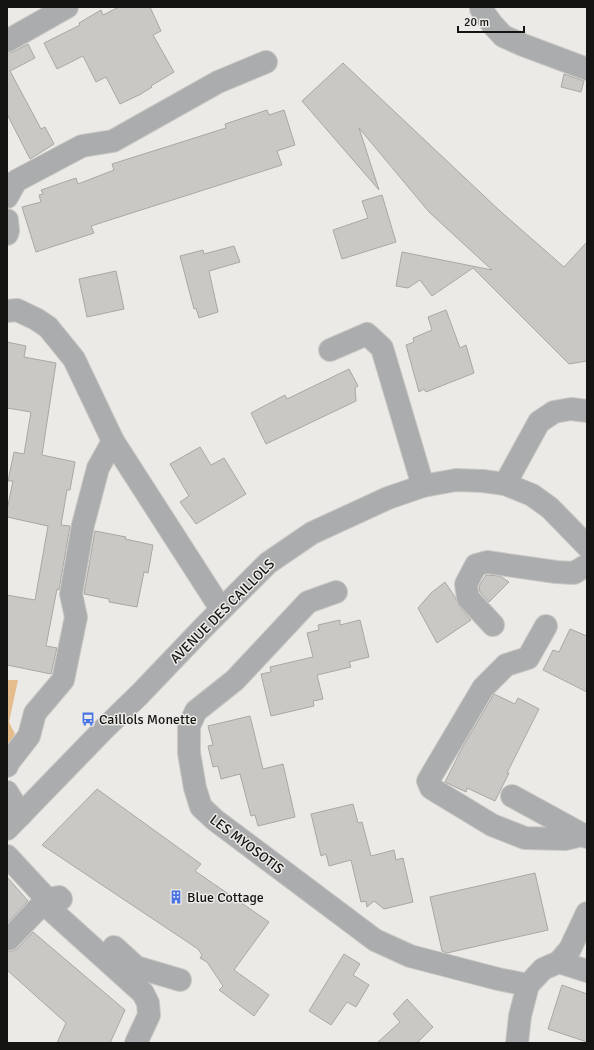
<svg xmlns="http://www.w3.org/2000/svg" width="594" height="1050" font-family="Signika,sans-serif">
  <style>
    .green { fill: #e5bc8c }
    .building { fill: #cac8c5; stroke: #aaa8a5 }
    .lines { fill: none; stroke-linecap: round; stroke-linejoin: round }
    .minor-casing { stroke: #c9c8c5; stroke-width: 24 }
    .minor { stroke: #abacad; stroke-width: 22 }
    .labels { text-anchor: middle; stroke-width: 3; stroke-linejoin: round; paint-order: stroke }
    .street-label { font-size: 14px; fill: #141413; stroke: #eceae7 }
    .poi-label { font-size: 14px; fill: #141413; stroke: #eceae7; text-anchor: start }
  </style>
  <rect width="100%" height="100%" fill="#eceae7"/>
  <!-- green -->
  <polygon class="green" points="7,680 18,680 9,722 15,734 7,749"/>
  <!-- building -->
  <g class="building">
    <polygon points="119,7 150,7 161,31 153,35 174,72 151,86 152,87 141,94 120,104 106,77 96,82 83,56 57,69 44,43 80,25 79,23 101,10 103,15"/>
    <polygon points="28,44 35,58 10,71 41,129 45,127 54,144 30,159 7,114 7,53 13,52"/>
    <polygon points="343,63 500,211 564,267 587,242 587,361 569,364 473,268 432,296 420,280 408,288 396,286 402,252 492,270 429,212 359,128 379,190 302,101"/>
    <polygon points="564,74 584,81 581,92 561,87"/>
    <polygon points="267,110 269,115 284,110 295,145 277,151 282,165 91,226 94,233 36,252 22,207 41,202 39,195 43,194 41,190 76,178 78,184 114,170 112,164 226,128 225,124"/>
    <polygon points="382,195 396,242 342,259 333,230 368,218 362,201"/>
    <polygon points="234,246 240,262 209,271 218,312 199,318 196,308 194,309 180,256 203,250 204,254"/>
    <polygon points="116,271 124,309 87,317 79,279"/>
    <polygon points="446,310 460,348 466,345 474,373 426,392 424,389 419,392 406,345 414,342 413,338 432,330 428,317"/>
    <polygon points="7,342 26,346 24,357 56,363 42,455 75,462 70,490 67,490 61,525 70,526 59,590 57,589 46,646 57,648 51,674 7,665 7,595 35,600 48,526 7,517 7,510 13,481 8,481 14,452 24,454 31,412 7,408"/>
    <polygon points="349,369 358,386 355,388 356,401 266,444 251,413 285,395 287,399"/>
    <polygon points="200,447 211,465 224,458 246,494 196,524 180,502 189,496 170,464"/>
    <polygon points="95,531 126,537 125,539 153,545 148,573 144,572 137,607 109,602 109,599 84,594"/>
    <polygon points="486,575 500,576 509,582 489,602 480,592 479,586"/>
    <polygon points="445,582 455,597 459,606 471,620 437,643 418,608 431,593"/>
    <polygon points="340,620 340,625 360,620 369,657 349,662 351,667 317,675 323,699 313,701 314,706 271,716 261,674 271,672 270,667 313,657 307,633 319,630 318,625"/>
    <polygon points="570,629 587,636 587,692 543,670 553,650 559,652"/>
    <polygon points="494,694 515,704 518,698 539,709 507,773 509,773 495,801 467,788 466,792 445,782 462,748"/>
    <polygon points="250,716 263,769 283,764 295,817 258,826 255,815 251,816 240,774 221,779 218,766 213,767 208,746 213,745 208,726"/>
    <polygon points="97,789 201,864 195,871 269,922 234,970 269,995 254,1016 219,990 223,986 207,962 200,958 202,955 198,949 42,845"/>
    <polygon points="353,804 358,823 362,822 371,856 394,850 396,860 403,858 413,902 384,909 374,901 367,907 366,901 361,902 351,860 329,866 326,854 321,856 311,814"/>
    <polygon points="535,873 548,930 447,953 442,951 430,897"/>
    <polygon points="7,877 28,901 7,923"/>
    <polygon points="33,932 125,1010 110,1043 57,1043 66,1023 7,970 7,951 13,951 18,948"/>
    <polygon points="344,954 360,964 353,975 369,985 356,1007 347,1002 331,1025 309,1011"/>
    <polygon points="562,985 587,994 587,1042 548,1029"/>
    <polygon points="407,999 433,1027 417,1043 377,1043 400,1022 393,1014"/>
  </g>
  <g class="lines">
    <!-- minor casing -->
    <g class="minor-casing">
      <g id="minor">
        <polyline points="481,7 481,9 492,24 503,36 523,45 587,69"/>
        <polyline points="7,41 67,7"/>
        <polyline points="7,197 16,181 82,146 113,141 218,82 266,62"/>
        <polyline points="7,220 8,231 7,234"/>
        <polyline points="7,311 17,310 36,319 48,327 74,359 113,441 221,609"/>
        <polyline points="330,350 367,334 382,348 423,486"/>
        <polyline points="505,484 539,422 554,412 571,409 587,411"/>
        <polyline points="336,592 308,602 235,680 196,711 189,726 189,753 195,788 201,807 215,820 375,940 410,956 498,979 528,985"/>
        <polyline points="493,625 468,598 466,584 476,565 487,562 556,572 574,573 587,565"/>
        <polyline points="546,626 528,658 506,665 483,688 428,781 431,788 492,825 525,838 565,839 582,835"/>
        <polyline points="7,766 8,763 29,736 35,713 63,680 76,617 71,594 83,525 98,468 113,441"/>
        <polyline points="7,792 21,815"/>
        <polyline points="512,796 587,837"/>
        <polyline points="7,829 103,730 140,694 204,627 268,563 312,533 388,498 423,486 456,480 483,481 505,484 532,495 550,508 587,546"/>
        <polyline points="7,856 47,899 59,897 61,899"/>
        <polyline points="9,939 47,899 51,910 143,993 148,1003 149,1015 136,1043"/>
        <polyline points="114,947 136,967 180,980"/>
        <polyline points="559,962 587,971"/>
        <polyline points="517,1043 520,1016 528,985 543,969 559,962 570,949 587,913"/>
      </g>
    </g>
    <!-- minor -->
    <use href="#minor" class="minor"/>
  </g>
  <!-- icons -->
  <defs>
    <g id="bus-bare" transform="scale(1.08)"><path d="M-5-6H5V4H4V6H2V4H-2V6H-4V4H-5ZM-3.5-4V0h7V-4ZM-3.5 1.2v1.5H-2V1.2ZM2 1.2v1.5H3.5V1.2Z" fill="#4873e5" stroke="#eceae7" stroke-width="2.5" paint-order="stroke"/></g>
    <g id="building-bare" transform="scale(1.08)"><path d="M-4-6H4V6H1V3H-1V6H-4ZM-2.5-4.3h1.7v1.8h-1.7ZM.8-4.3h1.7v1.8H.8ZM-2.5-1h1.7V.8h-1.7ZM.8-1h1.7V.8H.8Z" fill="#4873e5" stroke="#eceae7" stroke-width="2.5" paint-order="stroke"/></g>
  </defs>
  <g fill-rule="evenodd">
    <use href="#bus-bare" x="88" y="719"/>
    <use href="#building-bare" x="176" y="897"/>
  </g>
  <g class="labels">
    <!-- street labels -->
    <g class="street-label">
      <text transform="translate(222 611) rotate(-45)" y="5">AVENUE DES CAILLOLS</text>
      <text transform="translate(247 844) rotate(37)" y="5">LES MYOSOTIS</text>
    </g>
    <!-- poi labels -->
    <g class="poi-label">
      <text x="99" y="724">Caillols Monette</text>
      <text x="187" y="902">Blue Cottage</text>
    </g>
  </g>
  <!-- border -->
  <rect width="594" height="1050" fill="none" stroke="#141413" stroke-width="16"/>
  <!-- scale -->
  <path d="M458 26v6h66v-6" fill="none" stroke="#141413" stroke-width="2"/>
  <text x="464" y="26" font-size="12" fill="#141413" stroke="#eceae7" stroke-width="3" paint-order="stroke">20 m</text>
</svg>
